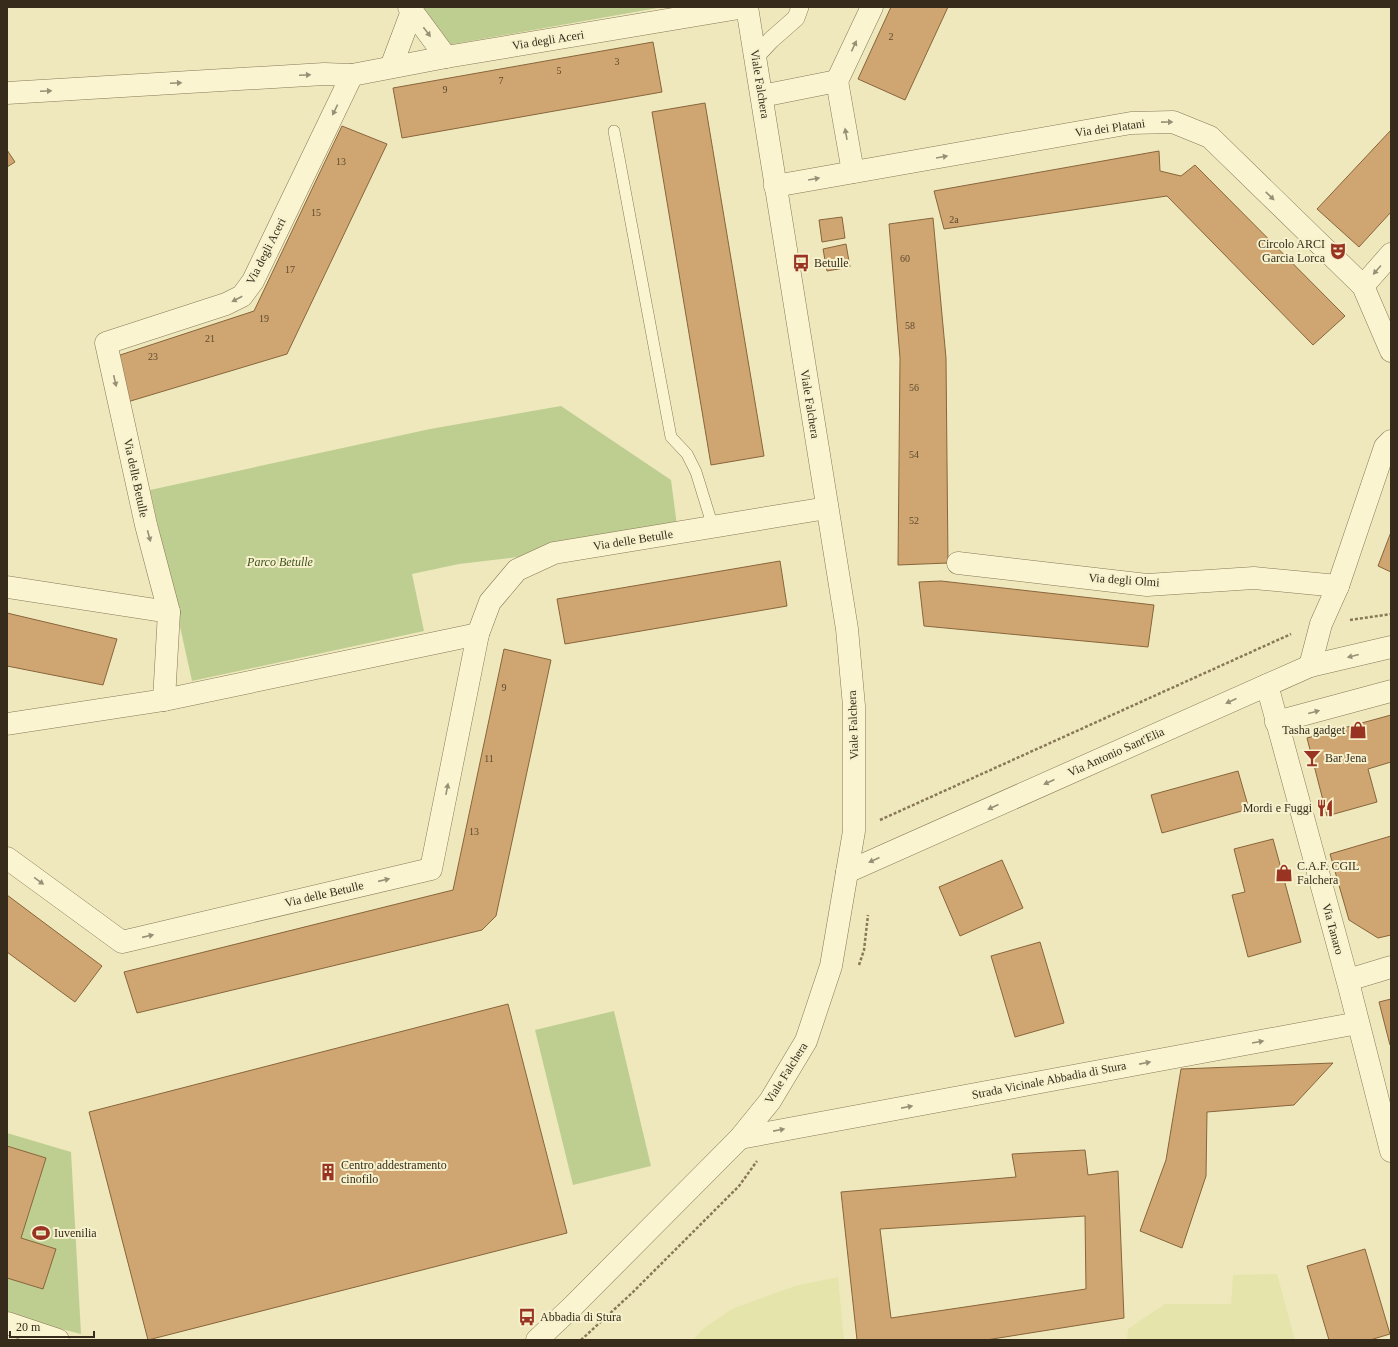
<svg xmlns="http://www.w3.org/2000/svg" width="1398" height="1347" font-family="Georgia,serif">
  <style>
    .farmland { fill: #e5e4aa }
    .green { fill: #bece91 }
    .building { fill: #cfa671; stroke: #88653b; fill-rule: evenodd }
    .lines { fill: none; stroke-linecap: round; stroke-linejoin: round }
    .service-casing { stroke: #887856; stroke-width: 12 }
    .pedestrian-casing { stroke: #887856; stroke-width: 18 }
    .minor-casing { stroke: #887856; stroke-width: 23 }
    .path { stroke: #887856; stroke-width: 2.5; stroke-dasharray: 3 2; stroke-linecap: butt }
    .service { stroke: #faf4d1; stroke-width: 11 }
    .pedestrian { stroke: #faf4d1; stroke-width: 17 }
    .minor { stroke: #faf4d1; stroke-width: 22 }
    .oneway { fill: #989076 }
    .labels { text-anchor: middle; stroke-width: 4; stroke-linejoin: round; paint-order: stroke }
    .number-label { font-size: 10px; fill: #5d4a30 }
    .street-label { font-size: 12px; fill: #372c1b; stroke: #f7f1cd }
    .poi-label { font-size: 12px; fill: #372c1b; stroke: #f7f1cd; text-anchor: start }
    .park-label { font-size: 12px; font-style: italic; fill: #405421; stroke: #f7f1cd }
  </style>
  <rect width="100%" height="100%" fill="#efe8bd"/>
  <!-- farmland -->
  <g class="farmland">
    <polygon points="1277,1274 1295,1340 1127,1340 1128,1329 1165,1304 1231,1304 1233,1275"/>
    <polygon points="838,1277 844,1340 693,1340 704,1328 732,1309 795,1286"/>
  </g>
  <!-- green -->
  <g class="green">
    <polygon points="420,7 663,7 448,45"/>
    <polygon points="561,406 671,480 678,533 554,553 459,564 412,574 424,631 192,681 150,490 430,429"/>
    <polygon points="614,1011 651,1166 573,1185 535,1030"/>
    <polygon points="7,1133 71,1152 81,1334 7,1315"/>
  </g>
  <!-- building -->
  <g class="building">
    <polygon points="891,7 948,7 905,100 858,79"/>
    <polygon points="653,42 662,92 402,138 393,88"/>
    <polygon points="705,103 764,456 711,465 652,112"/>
    <polygon points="342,126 387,144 287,354 124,403 111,358 254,311"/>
    <polygon points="1391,130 1391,212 1359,247 1317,209"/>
    <polygon points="7,150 15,162 7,167"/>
    <polygon points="1159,151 1160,171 1181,176 1195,165 1345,316 1313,345 1167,196 944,229 934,191"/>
    <polygon points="842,217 845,238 822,242 819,220"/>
    <polygon points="933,218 946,358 948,563 898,565 900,358 889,224"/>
    <polygon points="846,244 850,267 827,271 823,249"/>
    <polygon points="1391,532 1391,572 1378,566"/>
    <polygon points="780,561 787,606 565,644 557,599"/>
    <polygon points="941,581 1154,605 1148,647 924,626 919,582"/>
    <polygon points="7,613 117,639 103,685 7,666"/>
    <polygon points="504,649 551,660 496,916 482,930 137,1013 124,972 453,890"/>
    <polygon points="1391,715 1391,762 1368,769 1377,802 1327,816 1307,738"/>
    <polygon points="1238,771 1249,809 1162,833 1151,795"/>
    <polygon points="1391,836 1391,935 1378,938 1349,920 1330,854"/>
    <polygon points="1273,839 1301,942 1248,957 1232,895 1245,892 1234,849"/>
    <polygon points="1002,860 1023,908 960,936 939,887"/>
    <polygon points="7,895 102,966 75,1002 7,952"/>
    <polygon points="1040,942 1064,1023 1015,1037 991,956"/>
    <polygon points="1391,999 1391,1044 1390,1045 1379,1002"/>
    <polygon points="508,1004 567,1233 148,1340 89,1112"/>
    <polygon points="1333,1063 1294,1105 1207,1112 1206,1176 1182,1248 1140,1231 1166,1160 1181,1069"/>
    <polygon points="7,1146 46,1158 21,1238 56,1249 43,1289 7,1278"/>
    <path d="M1085,1150l3,25 30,-4 6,147 -138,22h-129l-16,-148 175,-15 -4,-23zM1085,1216l1,73 -195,29 -11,-89z"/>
    <polygon points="1365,1249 1390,1334 1370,1340 1329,1340 1307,1266"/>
  </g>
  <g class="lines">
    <!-- service casing -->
    <g class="service-casing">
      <polyline id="service" points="614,131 671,437 687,454 696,472 713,527"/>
    </g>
    <!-- pedestrian casing -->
    <g class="pedestrian-casing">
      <polyline id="pedestrian" points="756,56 771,40 796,18 800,7"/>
    </g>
    <!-- minor casing -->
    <g class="minor-casing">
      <g id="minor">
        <polyline points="409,7 446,57"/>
        <polyline points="391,67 412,11"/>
        <polyline points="837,81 872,7"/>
        <polyline points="7,93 324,74 352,75 446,57 745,7"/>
        <polyline points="762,96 837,81 853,172"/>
        <polyline points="775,186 1131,123 1173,122 1210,137 1363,286 1391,351"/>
        <polyline points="1363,286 1391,254"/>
        <polyline points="958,563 1147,585 1254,578 1338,586"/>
        <polyline points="7,587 169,612 164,700"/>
        <polyline points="169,612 146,525 106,343 226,304 242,296 253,281 352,75"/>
        <polyline points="1310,666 1321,624 1338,586 1385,447 1391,441"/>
        <polyline points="1267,685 1349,986 1391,1151"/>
        <polyline points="1276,722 1391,691"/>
        <polyline points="7,724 164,700 478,634"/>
        <polyline points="7,858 122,942 431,869 478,634 490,602 517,570 554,553 827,508"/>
        <polyline points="847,872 1310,666 1391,647"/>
        <polyline points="1348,980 1391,967"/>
        <polyline points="740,1138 1358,1023"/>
        <polyline points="7,1323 58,1340"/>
        <polyline points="537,1340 573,1306 740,1138 770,1101 806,1041 831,966 854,831 854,706 847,629 747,7"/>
      </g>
    </g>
    <!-- path -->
    <g class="path">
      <polyline points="1350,620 1391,614"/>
      <polyline points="880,820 1291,634"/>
      <polyline points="859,965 864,950 868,915"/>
      <polyline points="581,1340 632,1293 739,1186 757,1161"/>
    </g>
    <!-- service -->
    <use href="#service" class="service"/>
    <!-- pedestrian -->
    <use href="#pedestrian" class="pedestrian"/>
    <!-- minor -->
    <use href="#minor" class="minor"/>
  </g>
  <!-- one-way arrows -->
  <defs><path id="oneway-solid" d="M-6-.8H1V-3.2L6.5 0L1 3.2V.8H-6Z"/></defs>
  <g class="oneway">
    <use href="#oneway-solid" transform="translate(427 32) rotate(53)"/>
    <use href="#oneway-solid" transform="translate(854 46) rotate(-65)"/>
    <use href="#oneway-solid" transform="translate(305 75) rotate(-3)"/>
    <use href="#oneway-solid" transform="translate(176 83) rotate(-3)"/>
    <use href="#oneway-solid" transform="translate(46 91) rotate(-3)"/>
    <use href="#oneway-solid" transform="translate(335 110) rotate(116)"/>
    <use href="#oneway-solid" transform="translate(1167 122) rotate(-1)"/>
    <use href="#oneway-solid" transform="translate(846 134) rotate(-100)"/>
    <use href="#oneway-solid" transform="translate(942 157) rotate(-10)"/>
    <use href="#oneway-solid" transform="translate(814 179) rotate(-10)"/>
    <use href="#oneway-solid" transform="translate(1270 196) rotate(44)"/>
    <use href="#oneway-solid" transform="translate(1377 270) rotate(131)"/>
    <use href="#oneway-solid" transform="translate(237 299) rotate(152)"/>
    <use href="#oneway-solid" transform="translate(115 381) rotate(77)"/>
    <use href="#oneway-solid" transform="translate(149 536) rotate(75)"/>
    <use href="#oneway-solid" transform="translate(1353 656) rotate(166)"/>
    <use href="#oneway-solid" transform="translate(1231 701) rotate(156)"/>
    <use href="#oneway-solid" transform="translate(1314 712) rotate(-15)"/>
    <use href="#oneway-solid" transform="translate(1049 782) rotate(156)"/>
    <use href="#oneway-solid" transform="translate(447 789) rotate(-79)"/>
    <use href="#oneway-solid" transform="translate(993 807) rotate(156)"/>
    <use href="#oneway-solid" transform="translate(874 860) rotate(156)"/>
    <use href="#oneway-solid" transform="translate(384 880) rotate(-13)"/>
    <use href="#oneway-solid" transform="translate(39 881) rotate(36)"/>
    <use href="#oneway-solid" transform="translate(148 936) rotate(-13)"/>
    <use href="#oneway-solid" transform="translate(1258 1042) rotate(-10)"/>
    <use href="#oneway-solid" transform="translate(1145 1063) rotate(-11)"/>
    <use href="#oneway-solid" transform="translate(907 1107) rotate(-11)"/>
    <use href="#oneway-solid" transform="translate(779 1130) rotate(-11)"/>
  </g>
  <!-- icons -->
  <defs>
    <g id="theatre-bare" transform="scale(1.38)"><path d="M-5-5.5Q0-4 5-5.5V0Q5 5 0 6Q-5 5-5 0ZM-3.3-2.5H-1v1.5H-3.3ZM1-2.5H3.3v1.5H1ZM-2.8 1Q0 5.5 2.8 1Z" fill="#993423" stroke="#f7f1cd" stroke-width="2.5" paint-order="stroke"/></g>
    <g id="bus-bare" transform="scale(1.38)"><path d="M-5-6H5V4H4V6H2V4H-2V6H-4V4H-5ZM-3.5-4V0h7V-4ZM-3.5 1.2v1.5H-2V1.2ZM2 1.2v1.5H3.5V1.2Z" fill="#993423" stroke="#f7f1cd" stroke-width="2.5" paint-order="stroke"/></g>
    <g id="shop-bare" transform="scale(1.38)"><path d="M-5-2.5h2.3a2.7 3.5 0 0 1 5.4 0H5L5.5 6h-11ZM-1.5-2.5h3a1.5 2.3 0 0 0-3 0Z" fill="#993423" stroke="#f7f1cd" stroke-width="2.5" paint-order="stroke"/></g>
    <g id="bar-bare" transform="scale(1.38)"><path d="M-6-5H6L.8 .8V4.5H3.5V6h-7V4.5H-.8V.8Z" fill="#993423" stroke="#f7f1cd" stroke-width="2.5" paint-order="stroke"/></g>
    <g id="restaurant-bare" transform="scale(1.38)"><path d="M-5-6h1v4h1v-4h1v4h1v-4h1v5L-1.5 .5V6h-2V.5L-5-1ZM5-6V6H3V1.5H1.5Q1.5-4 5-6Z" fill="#993423" stroke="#f7f1cd" stroke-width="2.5" paint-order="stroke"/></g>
    <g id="building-bare" transform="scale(1.38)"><path d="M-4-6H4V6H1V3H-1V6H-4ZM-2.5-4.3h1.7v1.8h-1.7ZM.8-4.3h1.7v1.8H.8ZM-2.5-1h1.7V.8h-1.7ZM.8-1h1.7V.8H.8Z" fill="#993423" stroke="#f7f1cd" stroke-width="2.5" paint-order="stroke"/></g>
    <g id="stadium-bare" transform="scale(1.38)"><path d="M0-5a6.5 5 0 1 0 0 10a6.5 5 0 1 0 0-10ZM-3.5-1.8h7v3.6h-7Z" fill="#993423" stroke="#f7f1cd" stroke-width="2.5" paint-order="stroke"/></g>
  </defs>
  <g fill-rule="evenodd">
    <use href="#theatre-bare" x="1338" y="251"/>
    <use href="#bus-bare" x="801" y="263"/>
    <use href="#shop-bare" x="1358" y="730"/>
    <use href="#bar-bare" x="1312" y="758"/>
    <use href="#restaurant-bare" x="1325" y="808"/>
    <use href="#shop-bare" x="1284" y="873"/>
    <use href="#building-bare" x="328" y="1172"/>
    <use href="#stadium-bare" x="41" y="1233"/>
    <use href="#bus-bare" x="527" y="1317"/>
  </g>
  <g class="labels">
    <!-- number labels -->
    <g class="number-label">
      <text x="891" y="40">2</text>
      <text x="617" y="65">3</text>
      <text x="559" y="74">5</text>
      <text x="501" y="84">7</text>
      <text x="445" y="93">9</text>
      <text x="341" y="165">13</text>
      <text x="316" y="216">15</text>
      <text x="954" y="223">2a</text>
      <text x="905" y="262">60</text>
      <text x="290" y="273">17</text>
      <text x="264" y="322">19</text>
      <text x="910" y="329">58</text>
      <text x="210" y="342">21</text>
      <text x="153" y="360">23</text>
      <text x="914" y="391">56</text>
      <text x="914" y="458">54</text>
      <text x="914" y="524">52</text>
      <text x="504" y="691">9</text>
      <text x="489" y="762">11</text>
      <text x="474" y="835">13</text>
    </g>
    <!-- street labels -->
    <g class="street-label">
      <text transform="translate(548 40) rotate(-9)" y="4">Via degli Aceri</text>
      <text transform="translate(760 84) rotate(81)" y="4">Viale Falchera</text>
      <text transform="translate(1110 128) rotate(-8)" y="4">Via dei Platani</text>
      <text transform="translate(266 251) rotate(-63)" y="4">Via degli Aceri</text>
      <text transform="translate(810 404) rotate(81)" y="4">Viale Falchera</text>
      <text transform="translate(136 478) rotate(78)" y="4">Via delle Betulle</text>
      <text transform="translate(633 540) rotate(-9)" y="4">Via delle Betulle</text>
      <text transform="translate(1124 580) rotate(4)" y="4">Via degli Olmi</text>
      <text transform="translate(853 725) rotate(-92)" y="4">Viale Falchera</text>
      <text transform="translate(1116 752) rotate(-24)" y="4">Via Antonio Sant'Elia</text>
      <text transform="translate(324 894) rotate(-13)" y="4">Via delle Betulle</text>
      <text transform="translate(1333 929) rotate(75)" y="4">Via Tanaro</text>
      <text transform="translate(786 1073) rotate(-58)" y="4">Viale Falchera</text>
      <text transform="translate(1049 1080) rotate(-11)" y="4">Strada Vicinale Abbadia di Stura</text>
    </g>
    <!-- poi labels -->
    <g class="poi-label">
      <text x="1325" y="248" text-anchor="end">Circolo ARCI<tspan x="1325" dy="14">Garcia Lorca</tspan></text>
      <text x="814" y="267">Betulle</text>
      <text x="1345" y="734" text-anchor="end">Tasha gadget</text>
      <text x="1325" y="762">Bar Jena</text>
      <text x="1312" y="812" text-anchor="end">Mordi e Fuggi</text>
      <text x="1297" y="870">C.A.F. CGIL<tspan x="1297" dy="14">Falchera</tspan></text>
      <text x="341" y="1169">Centro addestramento<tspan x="341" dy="14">cinofilo</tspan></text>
      <text x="54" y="1237">Iuvenilia</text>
      <text x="540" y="1321">Abbadia di Stura</text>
    </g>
    <!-- park labels -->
    <g class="park-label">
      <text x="280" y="566">Parco Betulle</text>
    </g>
  </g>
  <!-- border -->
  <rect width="1398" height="1347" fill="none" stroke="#372c1b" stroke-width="16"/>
  <!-- scale -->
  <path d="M10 1331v6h84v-6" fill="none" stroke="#372c1b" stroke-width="2"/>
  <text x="16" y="1331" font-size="12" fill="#372c1b" stroke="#f7f1cd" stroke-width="3" paint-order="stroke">20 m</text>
</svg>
